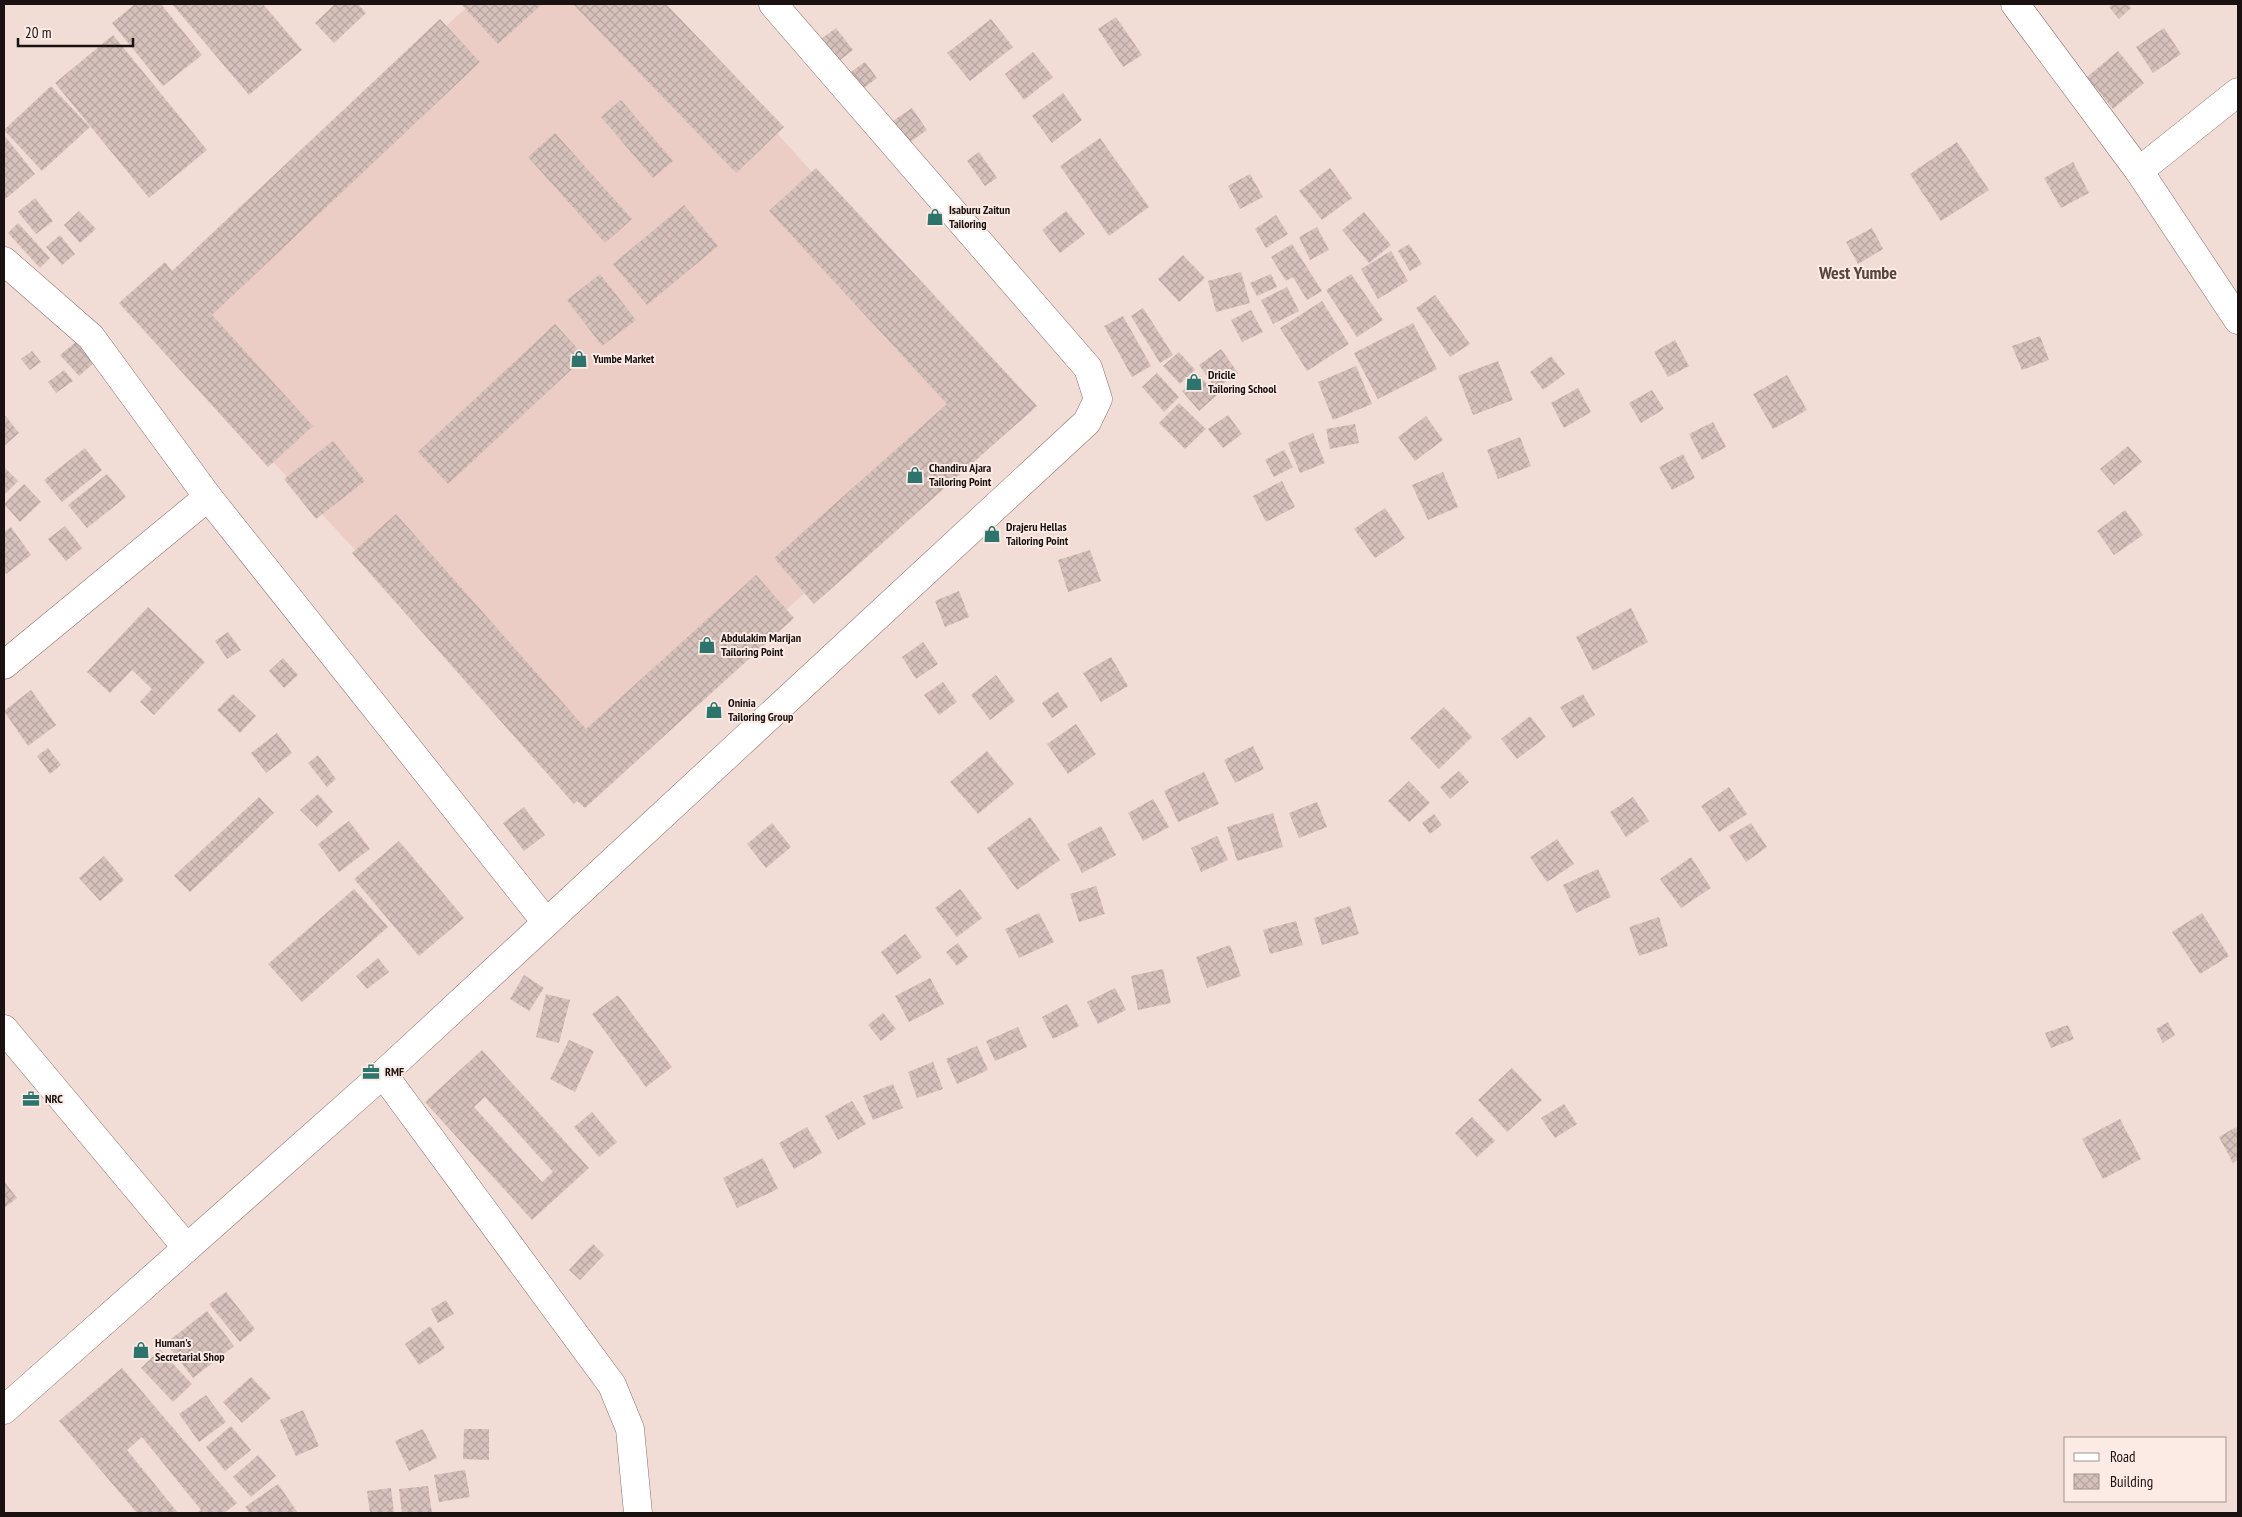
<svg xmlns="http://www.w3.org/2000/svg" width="2242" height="1517" font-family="'PT Sans Narrow',sans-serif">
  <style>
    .built { fill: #ebcdc5 }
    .building { fill: url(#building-cross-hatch); fill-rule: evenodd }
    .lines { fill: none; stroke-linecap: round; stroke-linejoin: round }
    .minor-casing { stroke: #87736e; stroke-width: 29 }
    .minor { stroke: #fff; stroke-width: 28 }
    .labels { text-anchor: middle; stroke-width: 4; stroke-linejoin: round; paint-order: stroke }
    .poi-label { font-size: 12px; font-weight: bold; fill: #191210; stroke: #fceae5; text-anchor: start }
    .district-label { font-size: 18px; font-weight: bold; fill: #56443f; stroke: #fceae5 }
  </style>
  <defs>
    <pattern id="building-cross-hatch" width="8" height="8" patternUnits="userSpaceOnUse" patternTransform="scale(1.25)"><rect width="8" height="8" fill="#d6c1bb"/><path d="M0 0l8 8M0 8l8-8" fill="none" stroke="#b7a5a0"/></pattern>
  </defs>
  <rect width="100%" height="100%" fill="#f2dcd6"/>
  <!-- built -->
  <polygon class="built" points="470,4 660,4 1021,403 580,791 136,315"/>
  <!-- building -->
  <g class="building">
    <polygon points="135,4 161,4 202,55 163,86 112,23"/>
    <polygon points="172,4 263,4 302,50 249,95"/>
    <polygon points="335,4 358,4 366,13 334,43 315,23"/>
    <polygon points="461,4 542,4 498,44"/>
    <polygon points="573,4 666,4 784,127 736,173"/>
    <polygon points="2113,4 2128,4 2131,8 2119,19 2109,7"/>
    <polygon points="1116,17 1142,55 1123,67 1098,29"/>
    <polygon points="440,19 480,62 212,315 313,426 268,467 119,303 165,262 172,271"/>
    <polygon points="991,19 1013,47 970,81 947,53"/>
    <polygon points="836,28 853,50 830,68 813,45"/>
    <polygon points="2164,28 2181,54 2153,73 2136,47"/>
    <polygon points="113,35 207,150 149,198 55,83"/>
    <polygon points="2118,51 2144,83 2113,109 2087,77"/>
    <polygon points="1033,52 1053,77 1024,100 1005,74"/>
    <polygon points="865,62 877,78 860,91 848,74"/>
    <polygon points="51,86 90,127 42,171 4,130"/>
    <polygon points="1063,93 1082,120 1052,143 1032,116"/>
    <polygon points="621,100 673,161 653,178 601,117"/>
    <polygon points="912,108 927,130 906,145 890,123"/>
    <polygon points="555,133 632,219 605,243 528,157"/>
    <polygon points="4,135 35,174 4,200"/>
    <polygon points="1100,138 1149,207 1109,236 1060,166"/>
    <polygon points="1957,142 1989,190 1941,221 1910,174"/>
    <polygon points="979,152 997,178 985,186 967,161"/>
    <polygon points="2073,162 2089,193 2061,208 2044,178"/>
    <polygon points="816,168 1037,406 814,604 774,558 947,404 769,211"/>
    <polygon points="1330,168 1352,198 1322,220 1299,191"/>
    <polygon points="1250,174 1263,197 1240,209 1228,186"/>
    <polygon points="35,198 53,221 36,234 18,212"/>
    <polygon points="684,205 718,246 647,305 613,264"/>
    <polygon points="79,211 96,229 80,243 64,225"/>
    <polygon points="1066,211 1085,234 1060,253 1042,230"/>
    <polygon points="1364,212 1391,245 1369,263 1342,230"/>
    <polygon points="1276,215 1288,234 1266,248 1255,229"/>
    <polygon points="18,223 50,258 40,268 8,233"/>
    <polygon points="1317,227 1329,250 1310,260 1299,237"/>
    <polygon points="1872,228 1883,249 1858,264 1846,242"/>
    <polygon points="60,235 75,254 62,265 46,247"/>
    <polygon points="1292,244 1322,291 1307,300 1293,277 1286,281 1271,257"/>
    <polygon points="1409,244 1422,264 1410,271 1398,251"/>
    <polygon points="1391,251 1408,281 1378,299 1361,269"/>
    <polygon points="1183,255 1205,278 1179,302 1158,279"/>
    <polygon points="1241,272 1250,303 1216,312 1208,281"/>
    <polygon points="600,274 636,320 602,346 567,300"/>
    <polygon points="1271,274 1277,287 1257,296 1250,283"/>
    <polygon points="1351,274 1383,320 1357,337 1326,290"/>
    <polygon points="1287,287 1299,311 1273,324 1261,300"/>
    <polygon points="1435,295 1470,344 1450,357 1416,308"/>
    <polygon points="1322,301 1349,344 1307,371 1280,328"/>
    <polygon points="1143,308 1173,355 1160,363 1131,316"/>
    <polygon points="1251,310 1263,332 1242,342 1231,320"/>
    <polygon points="1123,316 1151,366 1132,377 1104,326"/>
    <polygon points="1413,323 1437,369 1378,399 1354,353"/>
    <polygon points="555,324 585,357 448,484 418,452"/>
    <polygon points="2040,336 2049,360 2022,370 2012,346"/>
    <polygon points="1675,340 1689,366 1668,377 1654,352"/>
    <polygon points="77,341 95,362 79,376 60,355"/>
    <polygon points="1221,349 1238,373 1216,389 1199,365"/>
    <polygon points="32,351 41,362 30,370 21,359"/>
    <polygon points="1179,352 1195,370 1180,384 1163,366"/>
    <polygon points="1551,356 1565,374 1543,390 1530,372"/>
    <polygon points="1498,361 1513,400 1473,415 1458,376"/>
    <polygon points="1356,366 1372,404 1333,420 1318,382"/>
    <polygon points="64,370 73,381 56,393 48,382"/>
    <polygon points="1157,373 1179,397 1164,412 1142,387"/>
    <polygon points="1787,375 1807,410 1773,429 1753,394"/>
    <polygon points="1200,376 1217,395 1199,411 1182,391"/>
    <polygon points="1578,388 1591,412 1564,428 1551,403"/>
    <polygon points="1652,390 1664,409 1641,423 1629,403"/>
    <polygon points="1179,403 1206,429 1185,449 1159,423"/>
    <polygon points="4,414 19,433 4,446"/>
    <polygon points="1228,415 1242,434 1223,448 1208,429"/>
    <polygon points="1426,416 1443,440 1415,461 1398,437"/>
    <polygon points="1713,422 1726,447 1702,460 1689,434"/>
    <polygon points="1355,424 1359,443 1330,449 1326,429"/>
    <polygon points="1313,433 1325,463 1300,473 1288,443"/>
    <polygon points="1520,437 1531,466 1498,479 1487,450"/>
    <polygon points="333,441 365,481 316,519 284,479"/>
    <polygon points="2128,446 2142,462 2114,485 2100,469"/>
    <polygon points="85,448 102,470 62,502 44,480"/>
    <polygon points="1284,450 1293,467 1274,477 1265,460"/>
    <polygon points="1683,454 1695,478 1672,490 1659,467"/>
    <polygon points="4,467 18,481 4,495"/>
    <polygon points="1443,472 1458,507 1428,520 1412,485"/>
    <polygon points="107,474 126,497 87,528 68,505"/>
    <polygon points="1282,481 1295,507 1266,522 1253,496"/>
    <polygon points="24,484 41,502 20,522 4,504"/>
    <polygon points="1385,508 1405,538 1375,558 1354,529"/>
    <polygon points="2125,510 2143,535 2114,555 2097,531"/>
    <polygon points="396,514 586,729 756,575 794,618 585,808 577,801 574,804 352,553"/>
    <polygon points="65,526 82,548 66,561 48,539"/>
    <polygon points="11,527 31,555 6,574 4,571 4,532"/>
    <polygon points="1090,550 1101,581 1068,592 1058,560"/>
    <polygon points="959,591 969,617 945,627 935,601"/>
    <polygon points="148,607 205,662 154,715 140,702 152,689 132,670 110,693 87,672"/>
    <polygon points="1631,608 1648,642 1593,671 1576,637"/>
    <polygon points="228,632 241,650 227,659 215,641"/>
    <polygon points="923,642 938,664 916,679 902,657"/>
    <polygon points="1111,657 1128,686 1101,702 1083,673"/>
    <polygon points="283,658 298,675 284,688 269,671"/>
    <polygon points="996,675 1015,701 990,720 971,695"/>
    <polygon points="943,682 957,702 939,715 924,695"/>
    <polygon points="31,690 56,725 28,746 4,711"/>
    <polygon points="1058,692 1068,707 1052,718 1042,703"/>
    <polygon points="233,694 256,716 240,733 217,710"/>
    <polygon points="1583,694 1595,715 1573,728 1560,707"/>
    <polygon points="1444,707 1472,737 1439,769 1410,738"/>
    <polygon points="1530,716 1546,737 1517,759 1501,739"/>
    <polygon points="1076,724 1096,754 1068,774 1047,744"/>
    <polygon points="277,733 292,753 266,773 251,753"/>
    <polygon points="1253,746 1264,769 1235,783 1224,760"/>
    <polygon points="48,748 61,765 50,774 37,756"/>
    <polygon points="987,751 1014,784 978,814 950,782"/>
    <polygon points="318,755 336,779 327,787 308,763"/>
    <polygon points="1459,771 1469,782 1450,799 1440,787"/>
    <polygon points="1204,772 1219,804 1178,822 1164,791"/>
    <polygon points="1409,781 1430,803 1409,822 1388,801"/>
    <polygon points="1729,787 1747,814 1719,832 1701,806"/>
    <polygon points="318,794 333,812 317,827 300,810"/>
    <polygon points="259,797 274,813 190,892 174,876"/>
    <polygon points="1633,797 1649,821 1626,837 1610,812"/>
    <polygon points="1153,799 1169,827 1143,841 1128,813"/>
    <polygon points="1317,802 1327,827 1299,838 1289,813"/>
    <polygon points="524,807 545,835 524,851 503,823"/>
    <polygon points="1273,813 1283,847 1237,861 1227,827"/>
    <polygon points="1434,814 1442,825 1430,834 1422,823"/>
    <polygon points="1030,817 1060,860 1017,890 987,848"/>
    <polygon points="349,821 370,849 339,872 318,844"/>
    <polygon points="772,823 791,847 766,868 747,844"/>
    <polygon points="1751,823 1767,847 1746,862 1729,836"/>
    <polygon points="1101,826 1116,855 1082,873 1067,844"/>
    <polygon points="1217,836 1228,860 1201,872 1191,848"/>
    <polygon points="1557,839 1574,864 1547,882 1530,857"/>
    <polygon points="399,841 464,918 419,956 354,879"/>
    <polygon points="104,856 124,880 100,901 79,878"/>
    <polygon points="1691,857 1711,888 1681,908 1660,879"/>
    <polygon points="1598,869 1611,897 1576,913 1563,885"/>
    <polygon points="1096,886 1105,914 1079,922 1070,894"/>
    <polygon points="354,889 388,927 302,1002 268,964"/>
    <polygon points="960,889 982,918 957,937 935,908"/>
    <polygon points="1350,906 1359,934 1322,945 1314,918"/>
    <polygon points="1039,913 1054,942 1019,958 1005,929"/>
    <polygon points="2202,913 2229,956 2200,974 2172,932"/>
    <polygon points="1659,917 1668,946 1639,956 1629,927"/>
    <polygon points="1296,921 1303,945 1270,954 1263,930"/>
    <polygon points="905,934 922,957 897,975 881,952"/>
    <polygon points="958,943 968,957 957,966 946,952"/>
    <polygon points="1230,945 1241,976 1207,988 1196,957"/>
    <polygon points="378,958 389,972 367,989 356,976"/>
    <polygon points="1163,969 1171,1003 1138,1010 1131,976"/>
    <polygon points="524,975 544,988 529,1011 510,999"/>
    <polygon points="930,978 944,1004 909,1022 895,996"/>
    <polygon points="1115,988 1126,1010 1098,1024 1087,1002"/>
    <polygon points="546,994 570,1000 559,1043 536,1037"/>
    <polygon points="618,995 672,1067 646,1087 592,1014"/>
    <polygon points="1067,1004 1079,1026 1053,1039 1042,1017"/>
    <polygon points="883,1013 896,1029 881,1041 868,1025"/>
    <polygon points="2168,1022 2175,1035 2163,1043 2156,1029"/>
    <polygon points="2068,1025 2074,1039 2051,1048 2045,1033"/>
    <polygon points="1018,1027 1027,1047 995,1061 986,1041"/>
    <polygon points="569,1040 594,1051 575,1092 550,1079"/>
    <polygon points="977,1046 988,1070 957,1084 946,1059"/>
    <path d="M482,1050l107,118 -57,52 -107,-118zM485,1097l68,75 -11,10 -68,-75z"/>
    <polygon points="933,1062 943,1089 917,1098 908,1072"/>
    <polygon points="1512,1068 1542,1100 1507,1132 1478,1100"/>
    <polygon points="893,1084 903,1108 873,1120 863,1096"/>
    <polygon points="852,1101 866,1124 838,1140 825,1116"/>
    <polygon points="1564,1104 1577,1124 1555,1138 1541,1118"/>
    <polygon points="592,1112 617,1142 599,1157 574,1127"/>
    <polygon points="1472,1117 1495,1141 1477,1157 1455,1133"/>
    <polygon points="2120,1119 2141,1159 2103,1179 2082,1139"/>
    <polygon points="807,1127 822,1153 794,1169 779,1143"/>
    <polygon points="2236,1127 2238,1132 2238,1160 2233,1163 2219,1137"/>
    <polygon points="763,1158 778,1189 737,1208 723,1178"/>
    <polygon points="4,1181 17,1198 4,1208"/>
    <polygon points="593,1244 604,1255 580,1280 569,1270"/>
    <polygon points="226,1292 255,1329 240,1342 209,1304"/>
    <polygon points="446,1300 454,1314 438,1323 431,1309"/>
    <polygon points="207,1311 234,1346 193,1378 166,1343"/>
    <polygon points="430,1326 445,1348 419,1365 405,1344"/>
    <polygon points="160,1350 192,1384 173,1402 141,1368"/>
    <polygon points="122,1368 237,1503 224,1513 197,1513 201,1510 142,1437 127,1450 178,1513 137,1513 59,1421"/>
    <polygon points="251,1377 271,1398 242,1423 223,1402"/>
    <polygon points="206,1395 226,1422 199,1442 179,1414"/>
    <polygon points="303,1410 319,1446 296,1456 280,1420"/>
    <polygon points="231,1426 251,1450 225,1471 206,1447"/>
    <polygon points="423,1429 437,1458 409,1471 395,1441"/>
    <polygon points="464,1429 489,1429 489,1460 463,1459"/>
    <polygon points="258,1455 276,1476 251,1497 233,1477"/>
    <polygon points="465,1470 470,1497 439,1502 434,1475"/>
    <polygon points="278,1484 298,1513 250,1513 245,1507"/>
    <polygon points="428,1486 432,1513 402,1513 399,1489"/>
    <polygon points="391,1488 394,1513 370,1513 367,1491"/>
  </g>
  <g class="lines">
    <!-- minor casing -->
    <g class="minor-casing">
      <g id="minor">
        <polyline points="2015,4 2139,171 2238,320"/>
        <polyline points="2139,171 2238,92"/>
        <polyline points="4,261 91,337 208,497 546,922"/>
        <polyline points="4,665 208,497"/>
        <polyline points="4,1029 187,1248"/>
        <polyline points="383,1074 612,1385 630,1429 638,1513"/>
        <polyline points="4,1410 383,1074 1087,422 1098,399 1088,368 773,4"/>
      </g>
    </g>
    <!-- minor -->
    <use href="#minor" class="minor"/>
  </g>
  <!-- icons -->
  <defs>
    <g id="shop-bare" transform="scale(1.35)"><path d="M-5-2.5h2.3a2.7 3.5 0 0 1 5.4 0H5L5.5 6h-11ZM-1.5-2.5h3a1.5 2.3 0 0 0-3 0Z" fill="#2c746c" stroke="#fceae5" stroke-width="2.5" paint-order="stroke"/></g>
    <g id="office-bare" transform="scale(1.35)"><path d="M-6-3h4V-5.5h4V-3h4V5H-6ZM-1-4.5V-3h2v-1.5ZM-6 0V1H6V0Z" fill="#2c746c" stroke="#fceae5" stroke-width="2.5" paint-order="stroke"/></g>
  </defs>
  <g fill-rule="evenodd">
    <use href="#shop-bare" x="935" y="217"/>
    <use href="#shop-bare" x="579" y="359"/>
    <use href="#shop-bare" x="1194" y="382"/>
    <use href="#shop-bare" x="915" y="475"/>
    <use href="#shop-bare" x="992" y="534"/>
    <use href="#shop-bare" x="707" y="645"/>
    <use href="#shop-bare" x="714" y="710"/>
    <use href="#office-bare" x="371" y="1072"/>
    <use href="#office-bare" x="31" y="1099"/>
    <use href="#shop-bare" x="141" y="1350"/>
  </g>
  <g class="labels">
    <!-- poi labels -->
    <g class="poi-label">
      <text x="949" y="214">Isaburu Zaitun<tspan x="949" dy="14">Tailoring</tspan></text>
      <text x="593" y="363">Yumbe Market</text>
      <text x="1208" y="379">Dricile<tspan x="1208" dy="14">Tailoring School</tspan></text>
      <text x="929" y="472">Chandiru Ajara<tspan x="929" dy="14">Tailoring Point</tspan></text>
      <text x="1006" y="531">Drajeru Hellas<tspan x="1006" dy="14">Tailoring Point</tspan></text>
      <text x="721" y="642">Abdulakim Marijan<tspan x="721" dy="14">Tailoring Point</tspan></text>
      <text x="728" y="707">Oninia<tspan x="728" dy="14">Tailoring Group</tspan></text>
      <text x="385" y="1076">RMF</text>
      <text x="45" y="1103">NRC</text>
      <text x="155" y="1347">Human's<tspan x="155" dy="14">Secretarial Shop</tspan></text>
    </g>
    <!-- district labels -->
    <g class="district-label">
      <text x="1858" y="279">West Yumbe</text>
    </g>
  </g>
  <!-- border -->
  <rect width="2242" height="1517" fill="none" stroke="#191210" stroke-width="10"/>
  <!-- legend -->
  <rect x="2064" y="1437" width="162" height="65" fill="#fceae5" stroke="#a19490"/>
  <rect x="2074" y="1453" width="25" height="8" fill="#ffffff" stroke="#a19490"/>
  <text x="2110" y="1462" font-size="15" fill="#191210">Road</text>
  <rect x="2074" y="1474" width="25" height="15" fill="url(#building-cross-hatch)" stroke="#a19490"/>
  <text x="2110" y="1487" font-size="15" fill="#191210">Building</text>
  <!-- scale -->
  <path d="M18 38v8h115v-8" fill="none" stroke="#191210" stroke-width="2.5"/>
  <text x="25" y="38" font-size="15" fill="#191210" stroke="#fceae5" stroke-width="4" paint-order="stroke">20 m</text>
</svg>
